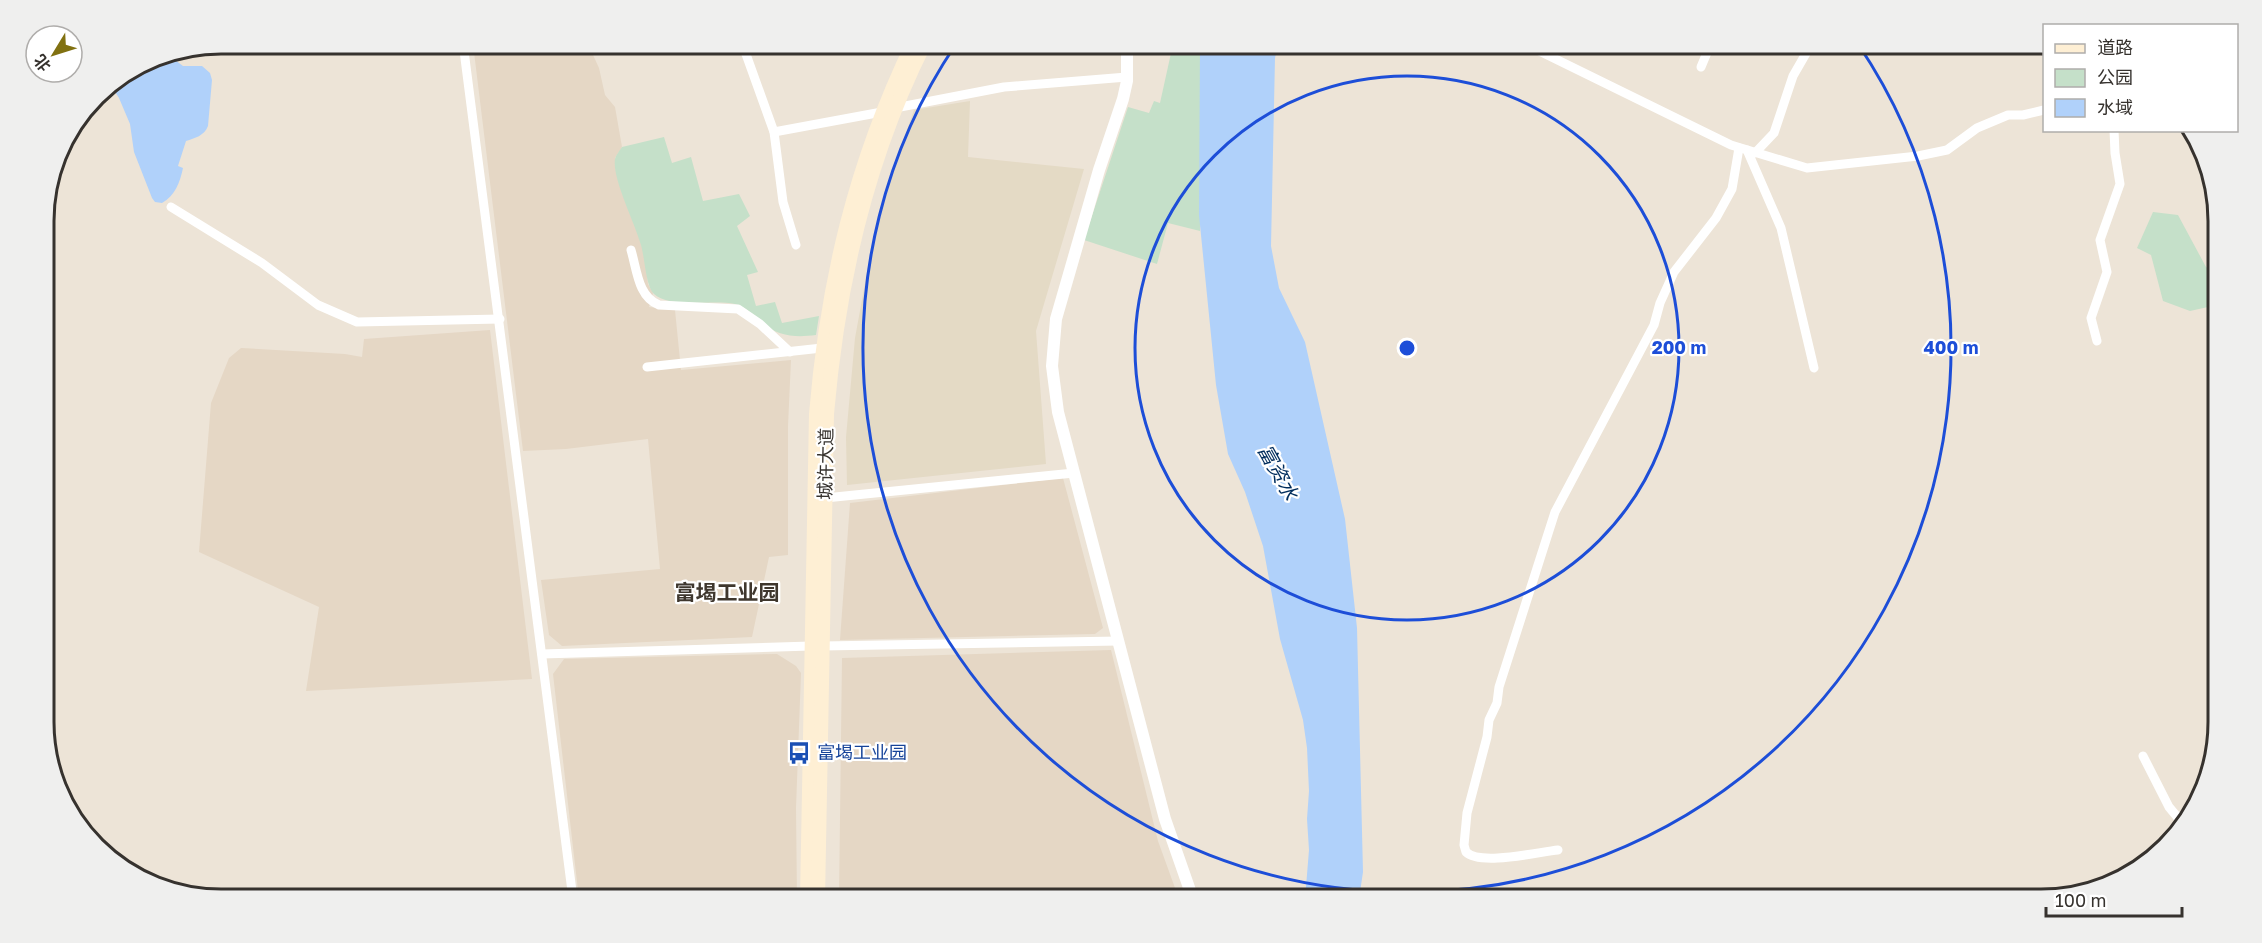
<svg xmlns="http://www.w3.org/2000/svg" width="2262" height="943" font-family="'Golos Text','Noto Sans SC',sans-serif">
  <style>
    .commercial { fill: #e4dac5 }
    .built { fill: #e5d7c5 }
    .green { fill: #c5e0c9 }
    .water { fill: #b0d1fa }
    .lines { fill: none; stroke-linecap: round; stroke-linejoin: round }
    .minor { stroke: #fff; stroke-width: 9 }
    .tertiary { stroke: #fff; stroke-width: 12 }
    .secondary { stroke: #feefd4; stroke-width: 14 }
    .ring { fill: none; stroke: #1d4ed8; stroke-width: 3 }
    .labels { text-anchor: middle; stroke-width: 4.5; stroke-linejoin: round; paint-order: stroke }
    .street-label { font-size: 18px; fill: #36322e; stroke: #fff }
    .transit-label { font-size: 18px; fill: #164399; stroke: #fff; text-anchor: start }
    .water-label { font-size: 20px; font-style: italic; fill: #002d5d; stroke: #fff }
    .quarter-label { font-size: 21px; font-weight: bold; fill: #3f372e; stroke: #fff }
    .rim { fill: none; stroke: #36322e; stroke-width: 3 }
    .centre { fill: #1d4ed8; stroke: #fff; stroke-width: 3 }
    .ring-label { font-size: 18px; text-anchor: middle; font-weight: bold; fill: #1d4ed8; stroke: #fff; stroke-width: 4.5; stroke-linejoin: round; paint-order: stroke }
  </style>
  <rect width="100%" height="100%" fill="#ede4d7"/>
  <!-- commercial -->
  <polygon class="commercial" points="970,101 968,157 1084,169 1036,331 1046,464 847,485 846,437 855,338 870,256 889,182 914,110"/>
  <!-- built -->
  <g class="built">
    <polygon points="473,44 588,44 599,68 605,95 615,107 622,147 615,158 618,179 636,226 645,257 648,284 653,293 649,307 675,310 681,370 791,360 788,426 788,555 769,557 752,637 562,646 549,635 541,580 660,569 648,439 566,449 523,451"/>
    <polygon points="490,330 532,679 306,691 319,607 199,552 211,403 229,358 241,348 345,354 362,357 364,339"/>
    <polygon points="1063,478 1103,628 1095,634 840,640 850,503"/>
    <polygon points="1111,650 1158,841 1179,899 839,899 842,658"/>
    <polygon points="777,654 796,666 801,673 796,808 797,899 579,899 553,674 564,659"/>
  </g>
  <!-- green -->
  <g class="green">
    <polygon points="1173,44 1200,44 1200,231 1168,223 1157,264 1084,240 1128,107 1149,113 1154,101 1160,103"/>
    <path d="M664,137l8,26 19,-6 12,44 36,-7 11,22 -13,10 21,46 -11,3 9,31 19,-4 7,21 37,-7 -3,19c-23,3 -41,1 -59,-16 -7,-7 -12,-12 -22,-15 -21,-5 -65,5 -81,-10 -9,-9 -9,-39 -14,-52 -6,-21 -28,-64 -25,-83 1,-4 5,-9 7,-12z"/>
    <polygon points="2153,212 2178,215 2206,267 2217,274 2217,305 2190,311 2163,301 2151,255 2137,248"/>
  </g>
  <!-- water -->
  <g class="water">
    <polygon points="1200,44 1278,44 1275,58 1271,246 1279,288 1305,342 1345,519 1357,628 1363,872 1359,899 1305,899 1309,850 1307,819 1309,791 1307,748 1303,720 1280,639 1263,546 1245,492 1228,454 1216,385 1199,215"/>
    <path d="M167,54l16,12h19l8,7 2,7 -4,46c-4,10 -13,12 -22,15l-8,25 5,2c-3,14 -8,28 -21,35l-7,-1 -3,-4 -18,-46 -4,-28 -11,-26 -9,-14 43,-27z"/>
  </g>
  <g class="lines">
    <!-- minor -->
    <g class="minor">
      <polyline points="463,43 573,899"/>
      <polyline points="742,43 774,132 783,202 796,245"/>
      <polyline points="1523,43 1731,145 1807,168 1918,156 1947,150 1977,128 2008,115 2023,115 2044,110"/>
      <polyline points="1701,67 1711,43"/>
      <polyline points="895,108 1004,87 1127,77"/>
      <polyline points="774,132 882,112"/>
      <polyline points="1747,150 1781,228 1814,368"/>
      <polyline points="1755,153 1774,133 1793,76 1812,43"/>
      <polyline points="171,207 262,263 318,305 357,322 500,319"/>
      <path d="M631,250c6,20 7,47 28,55l79,4 22,15 30,28"/>
      <polyline points="2097,341 2091,318 2107,272 2100,240 2120,184 2115,153 2114,130"/>
      <polyline points="647,367 822,348"/>
      <polyline points="825,498 1074,473"/>
      <polyline points="822,646 1119,641"/>
      <polyline points="542,654 811,646"/>
      <polyline points="2143,756 2169,807 2184,825"/>
      <path d="M1558,850c-20,2 -78,16 -92,2l-2,-7 3,-32 20,-76 2,-17 8,-17 2,-16 56,-175 99,-187 6,-22 14,-31 42,-54 16,-29 7,-41"/>
    </g>
    <!-- tertiary -->
    <polyline class="tertiary" points="1127,43 1127,81 1123,99 1099,170 1056,319 1052,366 1058,412 1165,819 1193,899"/>
    <!-- secondary -->
    <g class="secondary">
      <path d="M807,899l9,-485c11,-132 39,-251 97,-371"/>
      <path d="M818,899l9,-485c11,-129 39,-254 98,-371"/>
    </g>
  </g>
  <!-- distance rings -->
  <g class="ring">
    <circle cx="1407" cy="348" r="272"/>
    <path d="M1858 44A544 544 0 1 1 956 44"/>
  </g>
  <!-- icons -->
  <defs>
    <g id="bus-bare" transform="scale(1.8)"><path d="M-5-6H5V4H4V6H2V4H-2V6H-4V4H-5ZM-3.5-4V0h7V-4ZM-3.5 1.2v1.5H-2V1.2ZM2 1.2v1.5H3.5V1.2Z" fill="#1a4fb4" stroke="#fff" stroke-width="2.5" paint-order="stroke"/></g>
  </defs>
  <g fill-rule="evenodd">
    <use href="#bus-bare" x="799" y="753"/>
  </g>
  <g class="labels">
    <!-- street labels -->
    <g class="street-label">
      <text transform="translate(826 464) rotate(-89)" y="6">城许大道</text>
    </g>
    <!-- transit labels -->
    <g class="transit-label">
      <text x="817" y="759">富堨工业园</text>
    </g>
    <!-- water labels -->
    <g class="water-label">
      <text transform="translate(1278 472) rotate(61)" y="7">富资水</text>
    </g>
    <!-- quarter labels -->
    <g class="quarter-label">
      <text x="727" y="600">富堨工业园</text>
    </g>
  </g>
  <!-- crop -->
  <path d="M0 0H2262V943H0ZM221 54H2041A167 167 0 0 1 2208 221V722A167 167 0 0 1 2041 889H221A167 167 0 0 1 54 722V221A167 167 0 0 1 221 54Z" fill="#efefee" fill-rule="evenodd"/>
  <path class="rim" d="M221 54H2041A167 167 0 0 1 2208 221V722A167 167 0 0 1 2041 889H221A167 167 0 0 1 54 722V221A167 167 0 0 1 221 54Z"/>
  <circle cx="1407" cy="348" r="9" class="centre"/>
  <g class="ring-label">
    <text x="1679" y="354">200 m</text>
    <text x="1951" y="354">400 m</text>
  </g>
  <!-- legend -->
  <rect x="2043" y="24" width="195" height="108" fill="#ffffff" stroke="#afadab" stroke-width="1.5"/>
  <rect x="2055" y="44" width="30" height="9" fill="#feefd4" stroke="#afadab" stroke-width="1.5"/>
  <text x="2097" y="54" font-size="18" fill="#36322e">道路</text>
  <rect x="2055" y="69" width="30" height="18" fill="#c5e0c9" stroke="#afadab" stroke-width="1.5"/>
  <text x="2097" y="84" font-size="18" fill="#36322e">公园</text>
  <rect x="2055" y="99" width="30" height="18" fill="#b0d1fa" stroke="#afadab" stroke-width="1.5"/>
  <text x="2097" y="114" font-size="18" fill="#36322e">水域</text>
  <!-- north arrow -->
  <g transform="translate(54 54) rotate(232)"><circle r="28" fill="#ffffff" stroke="#afadab" stroke-width="1.5"/>
  <path d="M0-4.5L10 22L0 15L-10 22Z" fill="#817111"/>
  <text y="-9" font-size="16" font-weight="bold" text-anchor="middle" fill="#36322e">北</text>
  </g>
  <!-- scale -->
  <path d="M2046 907v9h136v-9" fill="none" stroke="#36322e" stroke-width="3"/>
  <text x="2055" y="907" font-size="18" fill="#36322e" stroke="#ffffff" stroke-width="4.5" paint-order="stroke">100 m</text>
</svg>
